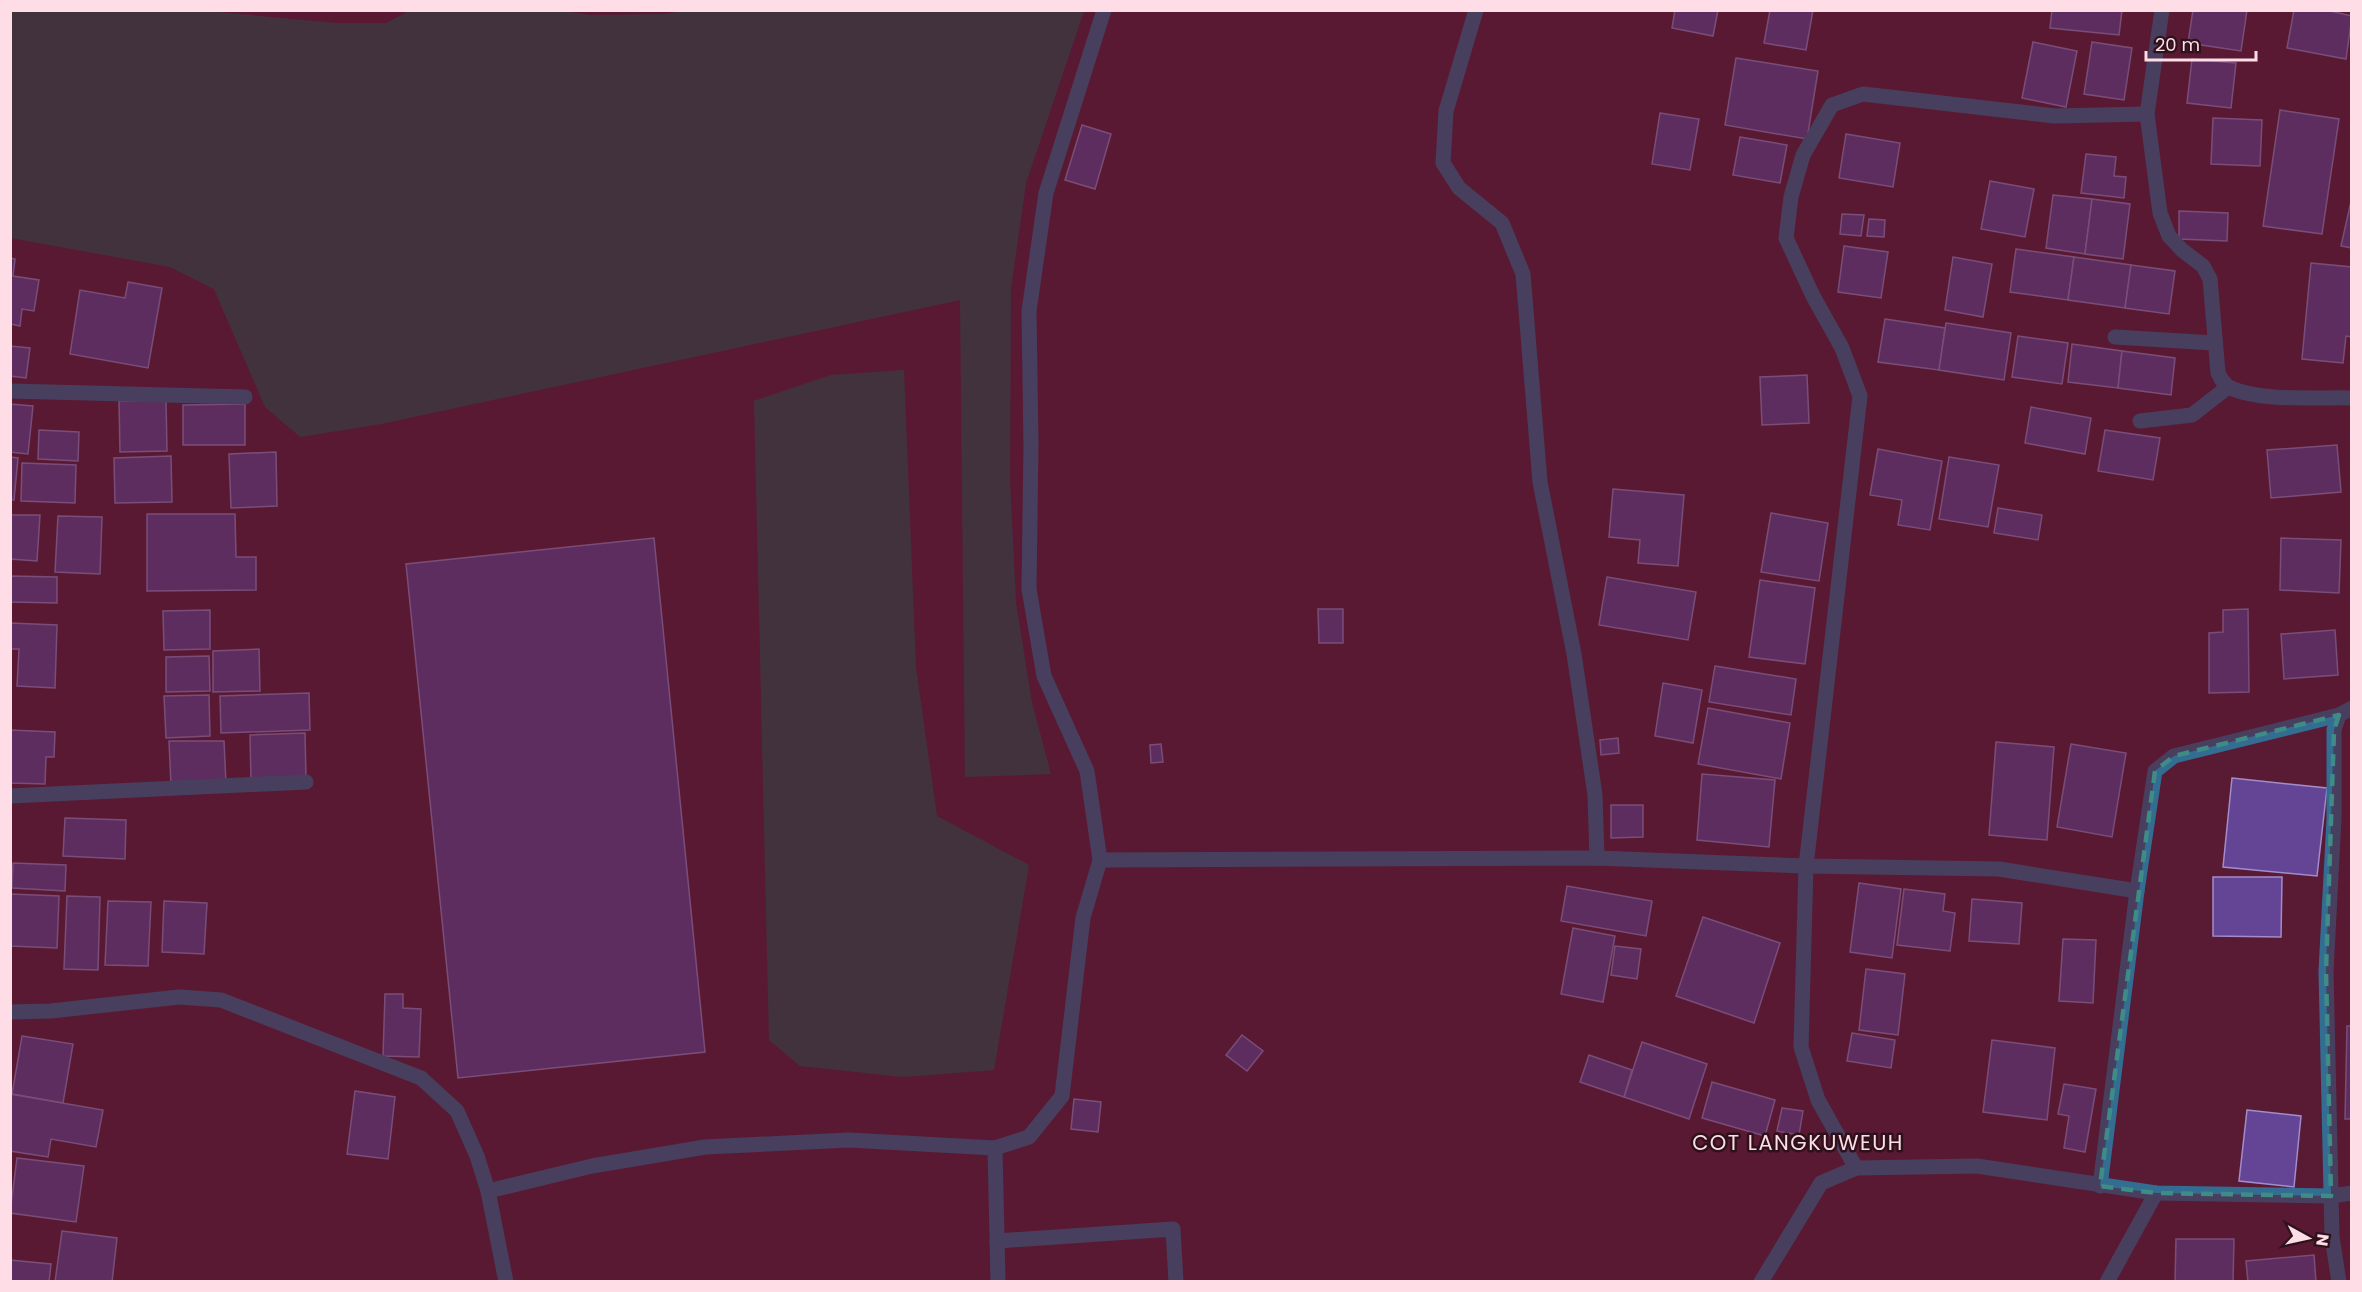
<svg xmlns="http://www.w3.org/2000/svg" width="2362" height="1292" font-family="Poppins,sans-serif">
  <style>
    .water { fill: #265149 }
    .building { fill: #644595; stroke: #a28ccc; stroke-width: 1.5 }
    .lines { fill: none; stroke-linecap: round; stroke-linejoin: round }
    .minor { stroke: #346d92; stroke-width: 15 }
    .marked { fill: none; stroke: #3f8b86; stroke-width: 4.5; stroke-dasharray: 12 8; stroke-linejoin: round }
    .labels { text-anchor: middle; stroke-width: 5; stroke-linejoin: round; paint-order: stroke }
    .quarter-label { font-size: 21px; letter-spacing: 1.5px; fill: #fedde6; stroke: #2e121b }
  </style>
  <rect width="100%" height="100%" fill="#591a33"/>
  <!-- water -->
  <g class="water">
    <polygon points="196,10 336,23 386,23 411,10 555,10 591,15 665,14 690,10 1084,11 1026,183 1011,288 1010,481 1016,603 1032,703 1051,774 965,777 960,300 381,424 300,437 265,407 214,289 170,267 11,238 11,11"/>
    <polygon points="904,370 916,668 937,816 1029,865 994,1070 903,1077 800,1066 769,1040 754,401 831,375"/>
  </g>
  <!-- building -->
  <g class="building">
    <polygon points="1675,10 1718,10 1713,36 1672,28"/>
    <polygon points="1770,10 1813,10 1806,50 1764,43"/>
    <polygon points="2052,10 2122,10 2119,35 2050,28"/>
    <polygon points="2193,10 2247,10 2241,51 2188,43"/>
    <polygon points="2294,10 2326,10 2352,16 2346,59 2287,48"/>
    <polygon points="2033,42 2077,51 2066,107 2022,98"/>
    <polygon points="2092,42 2132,48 2124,100 2084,94"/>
    <polygon points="1736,58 1818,71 1807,139 1725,125"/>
    <polygon points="2192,59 2236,63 2231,108 2187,103"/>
    <polygon points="2280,110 2339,119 2322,234 2263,226"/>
    <polygon points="1660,113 1699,119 1690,170 1652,164"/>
    <polygon points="2213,118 2262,120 2260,166 2211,164"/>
    <polygon points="1082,125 1111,134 1095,189 1065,180"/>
    <polygon points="1846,134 1900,143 1893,187 1839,178"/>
    <polygon points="1740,137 1787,145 1780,183 1733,175"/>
    <polygon points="2086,154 2116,157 2114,176 2126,177 2124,198 2081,193"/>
    <polygon points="1990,181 2034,189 2025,237 1981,229"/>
    <polygon points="2053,195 2092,199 2085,254 2046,248"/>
    <polygon points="2352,197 2352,248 2341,246"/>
    <polygon points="2092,199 2130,204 2123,259 2085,254"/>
    <polygon points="2179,211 2228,213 2227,241 2179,239"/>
    <polygon points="1842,214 1864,215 1861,236 1840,234"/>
    <polygon points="1869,219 1885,220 1884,237 1867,236"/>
    <polygon points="1844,246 1888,252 1881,298 1838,292"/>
    <polygon points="2016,249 2074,257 2068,300 2010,292"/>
    <polygon points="1953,257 1992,264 1983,317 1945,310"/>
    <polygon points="2074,257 2131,265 2125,308 2068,300"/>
    <polygon points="10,258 15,259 13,276 39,280 34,311 22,309 20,326 10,324"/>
    <polygon points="2311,263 2352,267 2352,337 2346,336 2343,363 2302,359"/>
    <polygon points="2131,265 2175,271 2169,314 2125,308"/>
    <polygon points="128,282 162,288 148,368 70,354 80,290 125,298"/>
    <polygon points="1885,319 1945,328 1939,370 1878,362"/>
    <polygon points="1946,323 2011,333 2004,380 1939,370"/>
    <polygon points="2018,336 2068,343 2062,384 2012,377"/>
    <polygon points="2072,344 2122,351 2118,388 2068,382"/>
    <polygon points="10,346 30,348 26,378 10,376"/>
    <polygon points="2122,351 2175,358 2171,395 2118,388"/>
    <polygon points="1807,375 1809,423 1762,425 1760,377"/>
    <polygon points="166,400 167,451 120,452 119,401"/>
    <polygon points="10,404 33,406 28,454 10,452"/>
    <polygon points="245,404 245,445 183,445 183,405"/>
    <polygon points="2031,407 2091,418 2085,454 2025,443"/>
    <polygon points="39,430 79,432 78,461 38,459"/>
    <polygon points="2105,430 2160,438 2153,480 2098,471"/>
    <polygon points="2337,445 2341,492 2271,498 2267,450"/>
    <polygon points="1878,449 1942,461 1930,530 1898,525 1902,500 1870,495"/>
    <polygon points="276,452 277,506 231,508 229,454"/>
    <polygon points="171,456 172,502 115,503 114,458"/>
    <polygon points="10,457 18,458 14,500 10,499"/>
    <polygon points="1949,457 1999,465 1988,527 1939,519"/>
    <polygon points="22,463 76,465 75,503 21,501"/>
    <polygon points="1613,489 1684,495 1678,566 1638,563 1640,540 1609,537"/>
    <polygon points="1998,508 2042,515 2038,540 1994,533"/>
    <polygon points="1771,513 1828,523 1819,581 1761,572"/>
    <polygon points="147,514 235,514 236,557 256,557 256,590 147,591"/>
    <polygon points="10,515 40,515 37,561 10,559"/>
    <polygon points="58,516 102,517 100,574 55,572"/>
    <polygon points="654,538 705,1052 458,1078 406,564"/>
    <polygon points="2281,538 2341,540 2339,593 2280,590"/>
    <polygon points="10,576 57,577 57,603 10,602"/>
    <polygon points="1607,577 1696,592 1688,640 1599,625"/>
    <polygon points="1760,580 1815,588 1805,664 1749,657"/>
    <polygon points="1318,609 1343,609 1343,643 1319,643"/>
    <polygon points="2248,609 2249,692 2209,693 2209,633 2223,632 2223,610"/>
    <polygon points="210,610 210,649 164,650 163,611"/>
    <polygon points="10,623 57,625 55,688 17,686 19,649 10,649"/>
    <polygon points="2335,630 2338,675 2284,679 2281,634"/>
    <polygon points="259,649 260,691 213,692 213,651"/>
    <polygon points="209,656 210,691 166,692 166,657"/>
    <polygon points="1715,666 1796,679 1791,715 1709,702"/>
    <polygon points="1663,683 1702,690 1693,743 1655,736"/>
    <polygon points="309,693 310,730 221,733 220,696"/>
    <polygon points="209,695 210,736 166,738 164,696"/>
    <polygon points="1708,708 1790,723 1781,779 1698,764"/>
    <polygon points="10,730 55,732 54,757 46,757 45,784 10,783"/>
    <polygon points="305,733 306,780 251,781 250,735"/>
    <polygon points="1618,738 1619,753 1601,755 1600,740"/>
    <polygon points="169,741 224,741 226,784 171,785"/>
    <polygon points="1996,742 2054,747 2047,840 1989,835"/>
    <polygon points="1161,744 1163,762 1151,763 1150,745"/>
    <polygon points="2071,744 2126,753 2112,837 2057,827"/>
    <polygon points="1702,774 1775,780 1769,847 1697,840"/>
    <polygon points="2232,778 2327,788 2317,876 2223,867"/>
    <polygon points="1611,805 1643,805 1643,837 1611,838"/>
    <polygon points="65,818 126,820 125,859 63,856"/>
    <polygon points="13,863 66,865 65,891 12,888"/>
    <polygon points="2213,877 2282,877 2281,937 2213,936"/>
    <polygon points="1859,883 1901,889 1892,958 1850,952"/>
    <polygon points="1567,886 1652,901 1646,936 1561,921"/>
    <polygon points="1904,889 1945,894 1943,911 1955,913 1950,951 1897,945"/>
    <polygon points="10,894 59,896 57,948 10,946"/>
    <polygon points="67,896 100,897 98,970 64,969"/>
    <polygon points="1972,899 2022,903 2019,944 1969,941"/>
    <polygon points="108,901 151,902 148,966 105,965"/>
    <polygon points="164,901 207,903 204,954 162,952"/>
    <polygon points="1703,917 1780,943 1754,1023 1676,996"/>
    <polygon points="1573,928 1615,936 1603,1002 1561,994"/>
    <polygon points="2063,939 2096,940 2093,1003 2059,1001"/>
    <polygon points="1615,946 1641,949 1637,979 1611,975"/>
    <polygon points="1866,969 1905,974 1898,1035 1859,1030"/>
    <polygon points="385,994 403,994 403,1008 421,1009 419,1057 383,1056"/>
    <polygon points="2347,1026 2352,1026 2352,1119 2345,1119"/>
    <polygon points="1852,1033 1895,1040 1891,1068 1847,1061"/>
    <polygon points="1242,1035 1263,1051 1247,1071 1226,1055"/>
    <polygon points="22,1036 73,1044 63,1103 12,1094"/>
    <polygon points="1992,1040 2055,1048 2047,1120 1983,1112"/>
    <polygon points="1642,1042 1707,1064 1689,1119 1624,1097"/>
    <polygon points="1589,1055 1632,1070 1624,1097 1580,1082"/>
    <polygon points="1712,1082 1775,1100 1765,1136 1702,1118"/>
    <polygon points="2064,1084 2096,1089 2085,1152 2064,1148 2069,1116 2058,1114"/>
    <polygon points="355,1091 395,1097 388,1159 347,1154"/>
    <polygon points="10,1094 103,1110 96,1147 51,1139 48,1157 10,1151"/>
    <polygon points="1074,1099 1101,1102 1098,1132 1071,1129"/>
    <polygon points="1782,1108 1803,1111 1799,1135 1777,1131"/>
    <polygon points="2247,1110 2301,1116 2294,1187 2239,1181"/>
    <polygon points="17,1158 84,1166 76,1222 10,1213"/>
    <polygon points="62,1231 117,1238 112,1282 55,1282"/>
    <polygon points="2176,1239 2234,1239 2233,1282 2175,1282"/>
    <polygon points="2314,1255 2316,1282 2248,1282 2246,1261"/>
    <polygon points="10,1260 51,1264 49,1282 10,1282"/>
  </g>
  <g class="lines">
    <!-- minor -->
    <g class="minor">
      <polyline points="1476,10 1446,111 1443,163 1459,188 1502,223 1523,274 1540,482 1574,654 1595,795 1597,858"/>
      <path d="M2162,10l-15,104 13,99 9,23 13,14 21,16 7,13 8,94c3,6 5,10 11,14 29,15 89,10 123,11"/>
      <polyline points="2115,337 2214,343"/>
      <polyline points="10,391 245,397"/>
      <polyline points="2140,421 2192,415 2228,387"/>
      <polyline points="10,796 306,782"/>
      <polyline points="1100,860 1597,858 1806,866 1999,869 2137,891"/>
      <polyline points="10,1012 51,1011 179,997 221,1000 421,1078 457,1111 477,1156 488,1191 506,1282"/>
      <polyline points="995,1148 998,1282"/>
      <polyline points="1856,1168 1818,1100 1801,1047 1806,866 1860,396 1842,348 1813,296 1786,238 1791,197 1803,155 1832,105 1863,94 2055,116 2147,114"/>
      <polyline points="2100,1186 2137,891 2155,771 2174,756 2339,715 2352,708"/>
      <polyline points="488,1191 592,1166 705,1147 849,1140 995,1148 1029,1137 1062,1096 1083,918 1100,860 1087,771 1044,676 1029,589 1031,445 1029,311 1046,193 1104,10"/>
      <polyline points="997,1241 1173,1229 1176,1282"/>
      <polyline points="1761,1282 1821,1183 1856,1168 1977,1166 2156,1193 2331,1196 2352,1193"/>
      <polyline points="2107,1282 2156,1193"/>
      <polyline points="2339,1282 2332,1237 2326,971 2334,819 2334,730 2339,715"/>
    </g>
  </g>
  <!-- marked area -->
  <path d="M0 0H2362V1292H0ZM2339,715l-5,15 -8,241 5,225 -175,-3 -56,-7 55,-415 19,-15z" fill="#591a33" fill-opacity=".55" fill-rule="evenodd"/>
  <path class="marked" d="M2339,715l-5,15 -8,241 5,225 -175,-3 -56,-7 55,-415 19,-15z"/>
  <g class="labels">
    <!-- quarter labels -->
    <g class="quarter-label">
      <text x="1798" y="1150">COT LANGKUWEUH</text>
    </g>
  </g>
  <!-- border -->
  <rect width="2362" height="1292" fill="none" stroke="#fedde6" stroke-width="24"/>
  <!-- north arrow -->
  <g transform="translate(2308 1238) rotate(98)" stroke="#2e121b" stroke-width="4.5" paint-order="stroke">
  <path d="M0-4.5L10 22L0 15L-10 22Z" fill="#fedde6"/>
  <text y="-9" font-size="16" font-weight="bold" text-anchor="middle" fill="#fedde6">N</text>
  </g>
  <!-- scale -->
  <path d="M2146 51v9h110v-9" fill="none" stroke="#fedde6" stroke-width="3"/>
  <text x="2155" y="51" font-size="18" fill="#fedde6" stroke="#2e121b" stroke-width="4.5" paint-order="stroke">20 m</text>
</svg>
